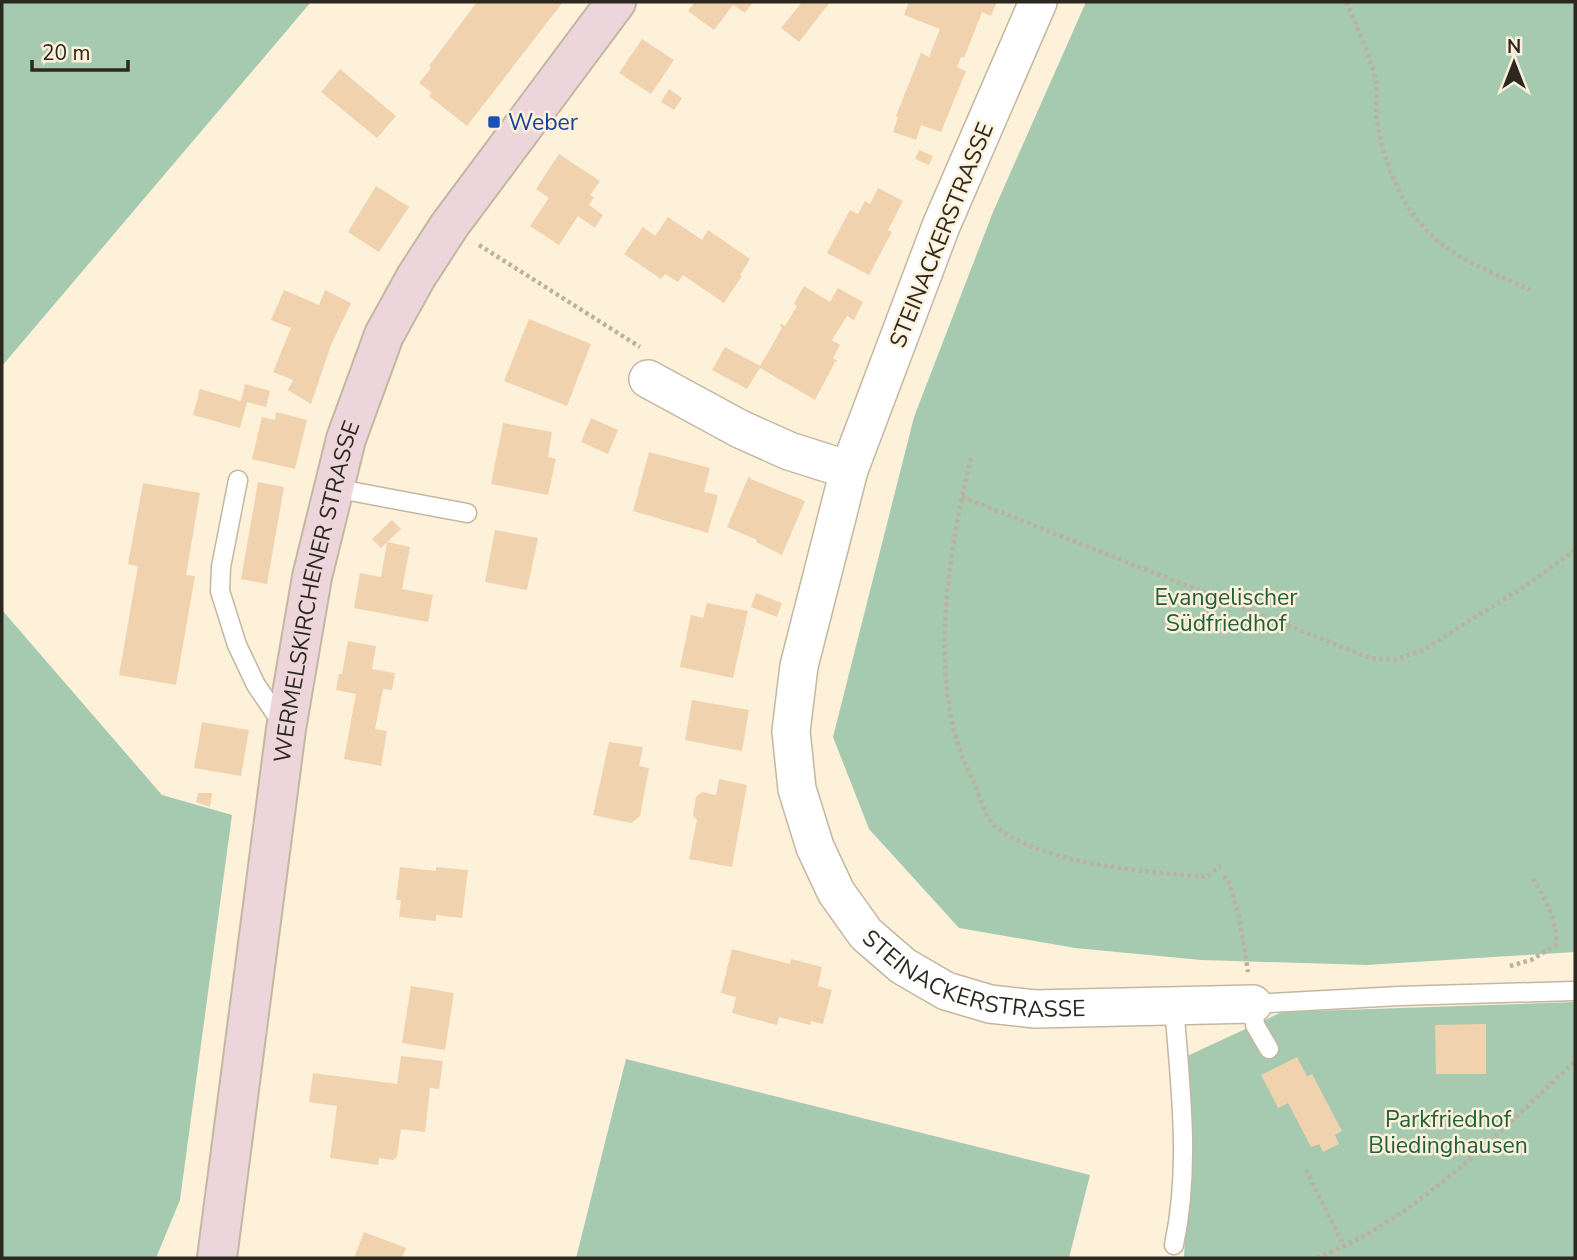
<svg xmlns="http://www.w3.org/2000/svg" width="1577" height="1260" font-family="'Nunito Sans',sans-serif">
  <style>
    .green { fill: #a5cab0 }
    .building { fill: #f1d2ae }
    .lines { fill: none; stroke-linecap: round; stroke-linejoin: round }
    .lane-casing { stroke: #c4b7a1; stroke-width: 21 }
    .street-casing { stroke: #c4b7a1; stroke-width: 40 }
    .secondary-casing { stroke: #c4b7a1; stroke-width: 42 }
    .path { stroke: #bbb19e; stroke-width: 4.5; stroke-dasharray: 3.5 3.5; stroke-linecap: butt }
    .lane { stroke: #fff; stroke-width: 18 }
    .street { stroke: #fff; stroke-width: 37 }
    .secondary { stroke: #ecd6dc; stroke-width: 38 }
    .transit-dot { fill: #1a4fb4; stroke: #fef1da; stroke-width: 2.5 }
    .labels { text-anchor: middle; stroke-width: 5; stroke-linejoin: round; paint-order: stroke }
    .transit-label { font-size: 23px; fill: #164399; stroke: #fef1da; text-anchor: start }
    .street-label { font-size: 23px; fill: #2d281f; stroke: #fef1da }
    .park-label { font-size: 23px; fill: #21603c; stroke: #fef1da }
  </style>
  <rect width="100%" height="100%" fill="#fef1da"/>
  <!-- green -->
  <g class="green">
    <polygon points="2,2 311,2 2,366"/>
    <polygon points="1086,2 1575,2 1575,952 1367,965 1201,960 1075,948 959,928 869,829 833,737 914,417 993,212"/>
    <polygon points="2,610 162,795 232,815 180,1200 156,1258 2,1258"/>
    <polygon points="1575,1002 1575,1258 1184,1258 1189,1154 1187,1056 1282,1012"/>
    <polygon points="626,1059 1090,1175 1069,1258 576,1258"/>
  </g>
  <!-- building -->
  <g class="building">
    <polygon points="477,2 563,2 467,126 429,96 432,93 419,83 431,68 429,66"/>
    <polygon points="695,2 753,2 745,13 733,5 714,30 688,11"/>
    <polygon points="802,2 830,2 799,42 781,28"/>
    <polygon points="909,2 997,2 991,16 982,12 964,58 961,57 957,67 966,71 941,132 921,125 916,140 893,132 898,117 896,116 921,53 929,57 940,29 904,15"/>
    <polygon points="642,39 674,60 651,94 619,73"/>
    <polygon points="340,69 396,116 377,138 321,92"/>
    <polygon points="669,89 682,98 674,110 661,102"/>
    <polygon points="919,150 933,156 929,165 915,159"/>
    <polygon points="559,154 600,181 590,195 594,197 589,205 603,215 595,228 578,216 559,245 530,226 549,198 536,189"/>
    <polygon points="376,186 409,207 379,252 348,232"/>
    <polygon points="878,188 903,201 888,230 892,232 869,275 827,253 850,210 858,214 865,201 870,204"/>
    <polygon points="668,217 702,240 708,230 750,259 740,275 742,276 724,303 683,275 678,282 665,274 661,279 624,254 643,227 655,236"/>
    <polygon points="804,286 830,302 838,288 863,302 854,320 847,316 832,340 840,345 833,358 838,361 835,362 815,400 760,368 747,389 712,370 725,347 760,366 782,328 780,326 781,324 785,326 797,306 794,304"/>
    <polygon points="284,290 319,305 325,290 351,303 331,345 311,404 288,390 293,380 273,372 291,328 271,320"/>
    <polygon points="529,319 591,344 567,406 504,381"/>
    <polygon points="245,384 270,391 266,407 247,402 240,428 193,415 200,389 241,401"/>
    <polygon points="276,412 307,420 295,469 252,459 262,417 275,420"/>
    <polygon points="591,418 618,430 608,454 581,442"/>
    <polygon points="503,423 552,432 548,457 556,459 548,495 491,484"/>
    <polygon points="649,452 710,468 704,492 718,495 708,533 633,511"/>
    <polygon points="749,476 751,479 805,501 782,555 756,542 757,540 727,527"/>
    <polygon points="258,482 284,487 267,584 241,579"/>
    <polygon points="143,483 200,493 186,575 195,576 176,685 119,675 138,566 128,564"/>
    <polygon points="392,520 401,529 381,548 372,539"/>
    <polygon points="495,530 538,538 527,590 485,582"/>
    <polygon points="387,542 410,547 402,589 433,595 428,622 354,608 360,573 381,577"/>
    <polygon points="756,593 782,603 777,617 751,607"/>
    <polygon points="707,603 748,611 733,678 680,667 691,615 703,618"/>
    <polygon points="348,641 376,646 372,669 395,673 392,690 383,689 375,729 387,731 381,766 344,759 356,694 336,690 339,674 342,674"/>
    <polygon points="692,700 749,710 742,751 685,740"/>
    <polygon points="202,722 249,730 241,776 194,768"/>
    <polygon points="609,742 643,747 639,766 649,768 640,816 631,823 593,815"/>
    <polygon points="719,779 747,785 732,867 689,859 697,820 693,815 696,797 702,792 716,795"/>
    <polygon points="198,793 212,793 210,807 196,802"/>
    <polygon points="400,867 436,871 436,867 468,870 462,918 436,915 436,921 399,917 401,900 396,900"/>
    <polygon points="732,949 790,964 791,959 822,967 818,986 832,990 823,1024 811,1021 810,1025 779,1017 777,1025 732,1013 736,997 721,993"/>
    <polygon points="411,986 454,993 445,1050 402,1043"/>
    <polygon points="1486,1024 1486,1074 1436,1074 1435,1025"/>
    <polygon points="401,1056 443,1061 439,1089 430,1088 425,1132 401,1129 397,1157 393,1160 379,1158 378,1165 330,1158 337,1106 309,1102 313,1073 397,1084"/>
    <polygon points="1297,1057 1307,1076 1312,1074 1342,1131 1335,1135 1339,1144 1323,1152 1319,1144 1311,1147 1288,1103 1278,1108 1261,1075"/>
    <polygon points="364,1232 406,1248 402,1258 354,1258"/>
  </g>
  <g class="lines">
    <!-- lane casing -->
    <g class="lane-casing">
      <g id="lane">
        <polyline points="238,480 221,567 220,591 237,645 256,685 284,726"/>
        <polyline points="334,488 467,513"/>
        <path d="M1174,1005c6,80 17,160 0,240"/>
        <polyline points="1269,1049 1255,1025 1253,1004 1399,996 1573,991"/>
      </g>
    </g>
    <!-- street casing -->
    <g class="street-casing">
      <g id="street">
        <path id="s1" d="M1038,2l-97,224 -92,244 -50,196 -8,65 6,58 18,58 21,45 30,42 37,32 43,25 44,13 45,5 218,-5"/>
        <polyline points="648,379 740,429 789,451 849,470"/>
      </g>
    </g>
    <!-- secondary casing -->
    <g class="secondary-casing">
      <g id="secondary">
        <path id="s2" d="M217,1258l69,-529 26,-152 34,-138 38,-104 32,-58 33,-51 167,-224"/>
      </g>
    </g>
    <!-- path -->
    <g class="path">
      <path d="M1346,2c9,20 27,60 30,81 2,12 -1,25 1,37 7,46 26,92 62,122 25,21 61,34 91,48"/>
      <polyline points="479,245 640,347"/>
      <path d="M971,458c-20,83 -38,188 -17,273 5,19 13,37 21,54 5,13 11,34 21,42 51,39 148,44 210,50l15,-11"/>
      <polyline points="962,497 1370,658 1395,660 1423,650 1525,586 1575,550"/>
      <polyline points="1223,877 1228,879 1239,916 1248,972"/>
      <path d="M1510,966l21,-6 25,-15c2,-26 -11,-45 -23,-67"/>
      <polyline points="1306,1170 1344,1246"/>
      <path d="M1317,1258c103,-41 179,-123 258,-197"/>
    </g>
    <!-- lane -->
    <use href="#lane" class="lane"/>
    <!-- street -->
    <use href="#street" class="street"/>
    <!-- secondary -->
    <use href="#secondary" class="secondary"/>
  </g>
  <!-- markers -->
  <rect class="transit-dot" x="487" y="115" width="14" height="14" rx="3.5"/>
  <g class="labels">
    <!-- transit labels -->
    <g class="transit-label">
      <text x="508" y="130">Weber</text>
    </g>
    <!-- street labels -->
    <g class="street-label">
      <text transform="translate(941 235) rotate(-68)" y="8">STEINACKERSTRASSE</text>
      <text dy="8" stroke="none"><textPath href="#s2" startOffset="674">WERMELSKIRCHENER STRASSE</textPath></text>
      <text dy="8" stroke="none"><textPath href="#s1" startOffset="1113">STEINACKERSTRASSE</textPath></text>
    </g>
    <!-- park labels -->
    <g class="park-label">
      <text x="1226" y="605">Evangelischer<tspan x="1226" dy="26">Südfriedhof</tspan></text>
      <text x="1448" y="1127">Parkfriedhof<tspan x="1448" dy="26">Bliedinghausen</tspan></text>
    </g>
  </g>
  <!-- border -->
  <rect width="1577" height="1260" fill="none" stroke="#2d281f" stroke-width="7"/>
  <!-- north arrow -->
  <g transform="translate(1514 63)" stroke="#fef1da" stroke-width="5" paint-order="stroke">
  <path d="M0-5L12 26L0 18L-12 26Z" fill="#2d281f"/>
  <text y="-10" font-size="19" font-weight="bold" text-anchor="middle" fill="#2d281f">N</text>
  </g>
  <!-- scale -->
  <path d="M32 60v10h96v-10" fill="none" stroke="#2d281f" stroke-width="3.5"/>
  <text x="42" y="60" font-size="21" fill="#2d281f" stroke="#fef1da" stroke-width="5" paint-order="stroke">20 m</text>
</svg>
